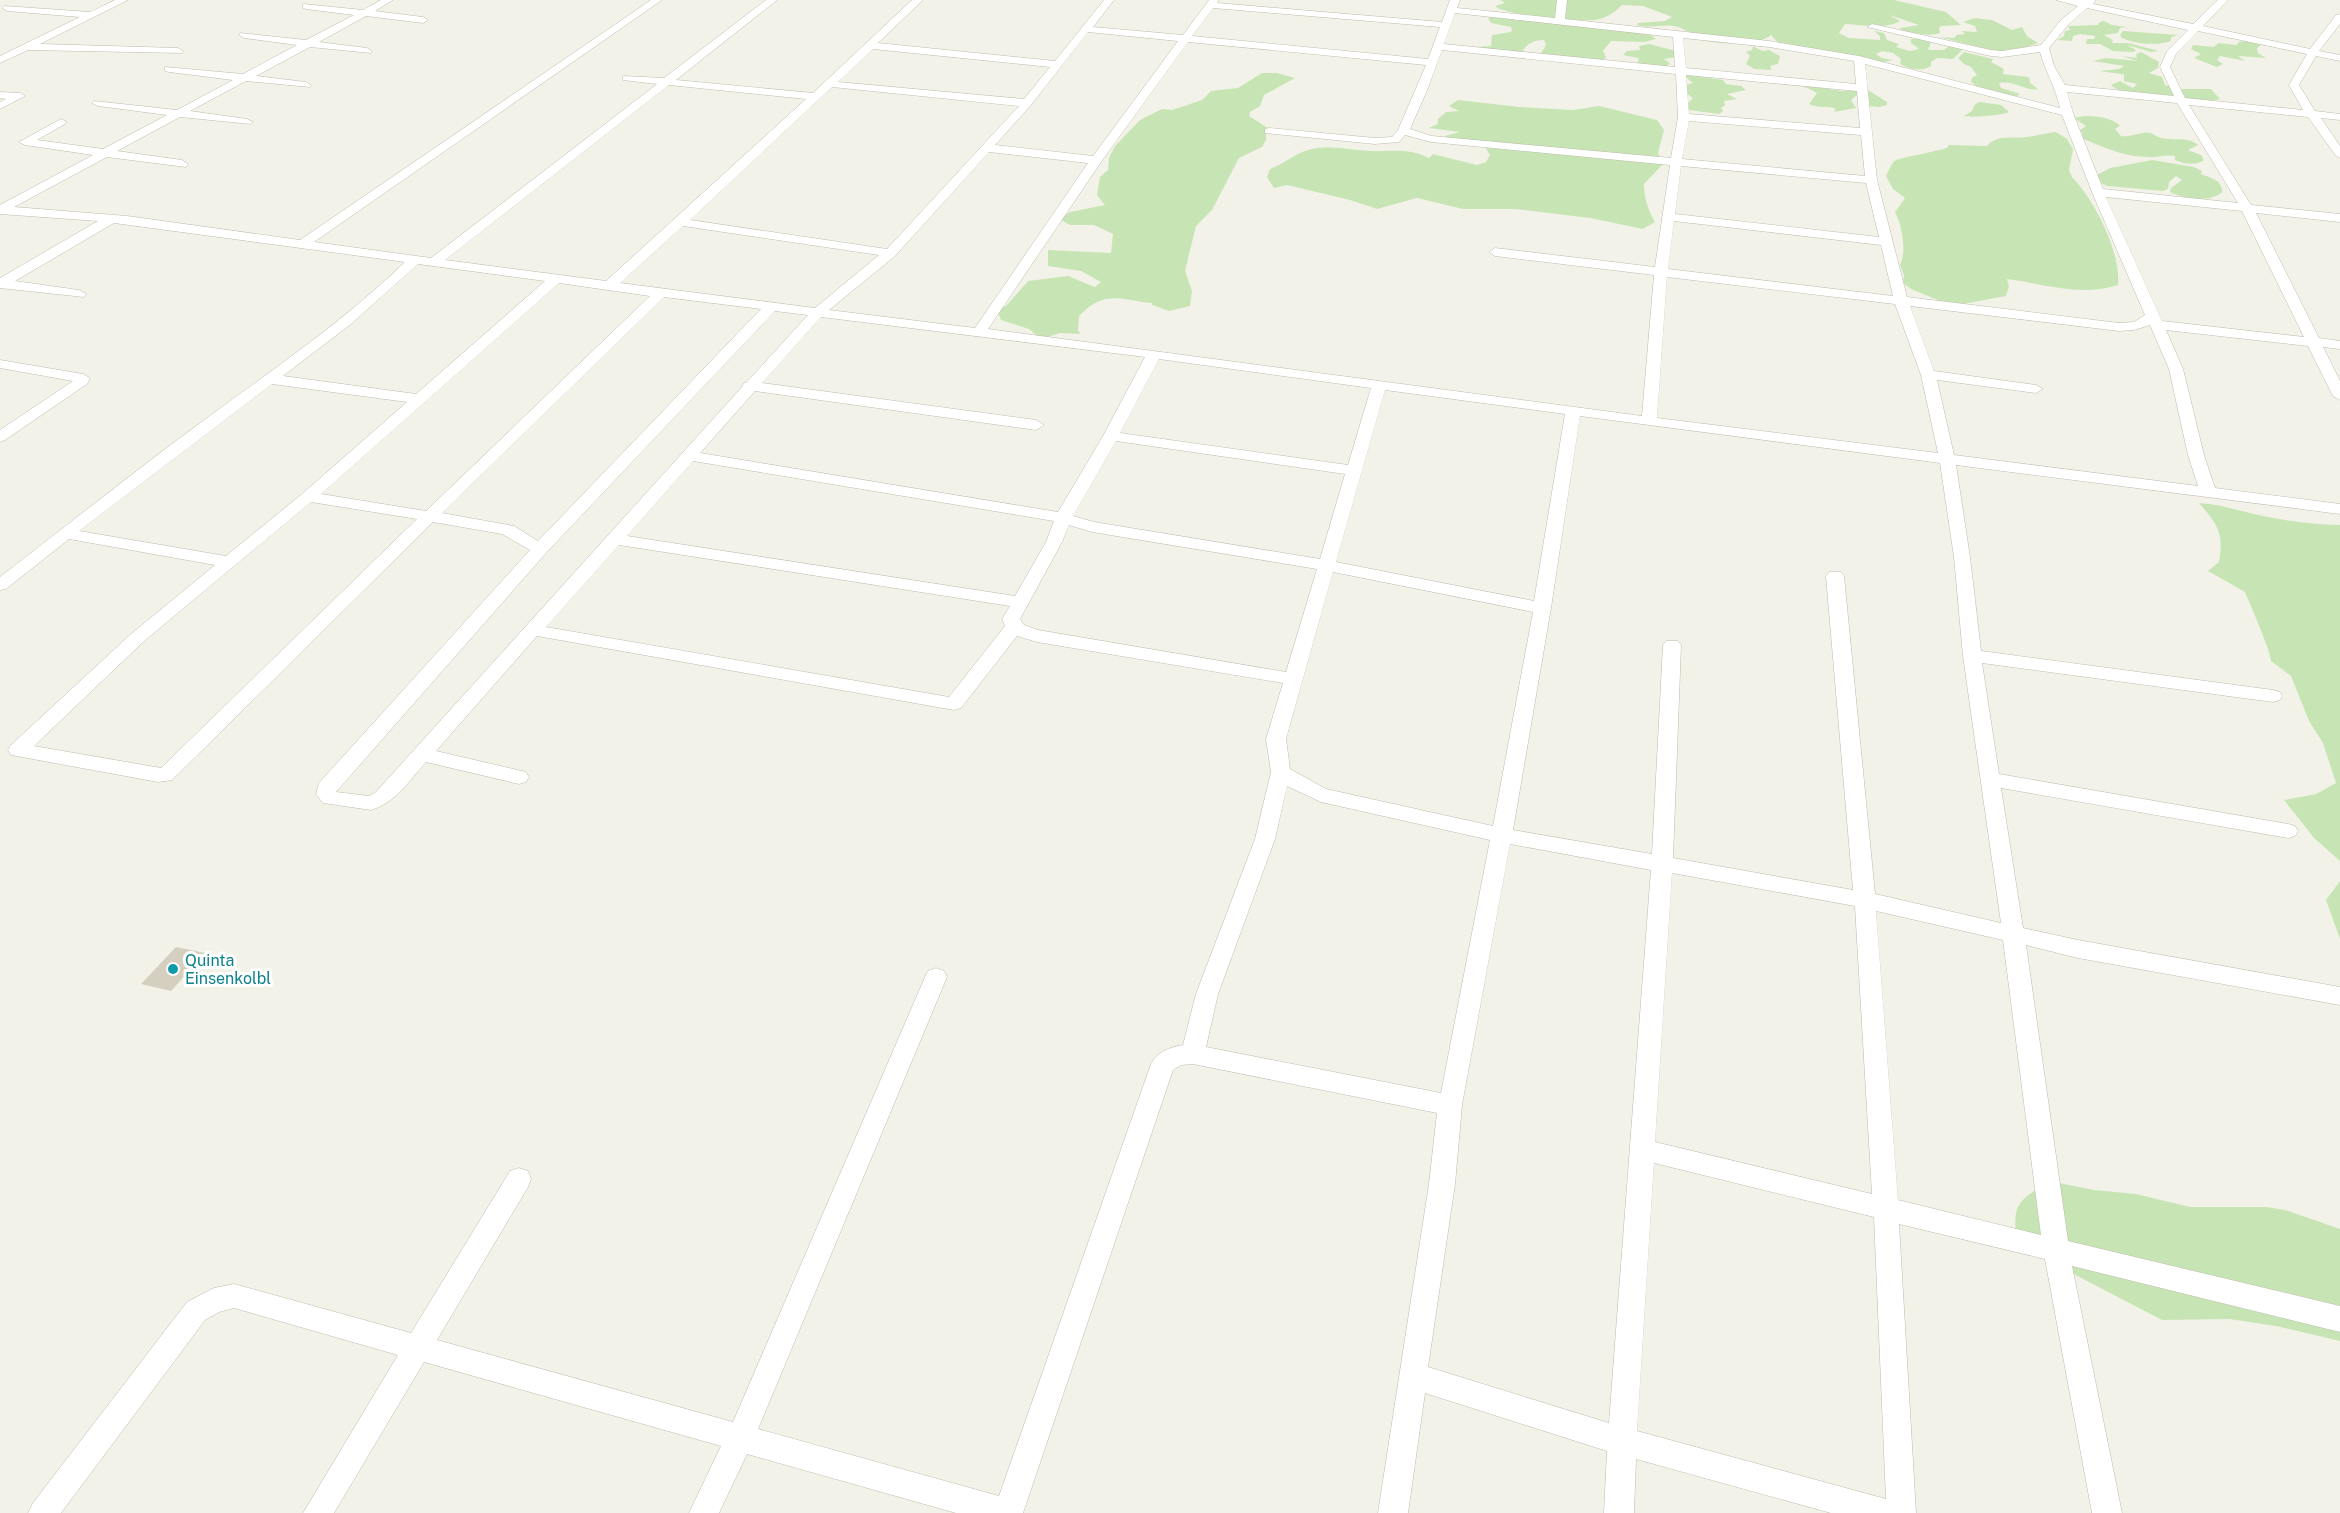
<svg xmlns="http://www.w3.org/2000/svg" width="2340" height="1513" font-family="'Public Sans',sans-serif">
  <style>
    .green { fill: #c7e5b4 }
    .building { fill: #d4cfbf }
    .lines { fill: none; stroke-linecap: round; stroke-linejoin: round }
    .minor-casing { stroke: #bebbac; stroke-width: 1 }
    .minor { fill: #fff; fill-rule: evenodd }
    .culture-dot { fill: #0f9aa8; stroke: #fff; stroke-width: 2 }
    .labels { text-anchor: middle; stroke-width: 6; stroke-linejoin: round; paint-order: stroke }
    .culture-label { font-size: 16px; fill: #0d838f; stroke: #fff; text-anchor: start }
  </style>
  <rect width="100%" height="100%" fill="#f3f2e9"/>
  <!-- green -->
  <g class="green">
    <path d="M1500,0h394l52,12 15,13 -20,1 -2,2 1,5c-11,4 -26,0 -37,-2l-3,-3 19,-3 -30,-10 11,6c-10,8 -41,4 -55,3l-6,9 10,5 31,2v-4l-6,-5 10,2 3,7 12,4 -3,3 14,4 9,-2 -8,-6v-4h11l9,4 -3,6 2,1h14l5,-4 14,3 -10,10 -16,-1 -6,4v4c-8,6 -23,3 -31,-2l1,-5 -8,-6 -11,-2 -6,3 6,4 11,2 -24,5 -12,-1 -1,-3 -40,-7 -37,-10 -8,-9c-12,11 -53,10 -68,5 -10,-3 -19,-13 -29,-14 -13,-2 -24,3 -37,-1l1,-2 27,-2 7,-4 -29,-11 -21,-1c-6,7 -18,14 -27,15 -15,2 -92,-5 -100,-14l10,-3z"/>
    <path d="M1492,16h15l10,5 5,-2 128,15 6,5 -12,3 -33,-1 -8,10 3,6 -3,3 -61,-4 -1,-3 5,-8 -2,-5c-10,0 -18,4 -22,12l-44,-2 -2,-3 15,-1 1,-11 19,-3 1,-2 -1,-3 -20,-4 -3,-5z"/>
    <polygon points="1974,18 1992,20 2012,30 2022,27 2027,36 2038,43 2021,49 1999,52 1939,37 1955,38 1956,35 1965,34 1962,31 1977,32 1975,26 1963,22"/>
    <polygon points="2104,21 2112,25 2127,27 2120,28 2118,33 2104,35 2113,40 2112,43 2128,43 2159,51 2151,52 2127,45 2136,50 2134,52 2113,51 2100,44 2086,44 2087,39 2094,39 2095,36 2080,34 2073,36 2072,41 2057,40 2064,36 2065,31 2070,30 2068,26 2098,25 2100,22"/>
    <path d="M2123,31l55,4 -7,2v4c-14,5 -36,3 -49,-3l-2,-3z"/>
    <polygon points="2247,41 2261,45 2257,48 2258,53 2266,58 2238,56 2245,61 2220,56 2217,60 2223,64 2217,67 2194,58 2201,54 2191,49 2193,45 2214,47 2218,43 2237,45 2238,42"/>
    <polygon points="1649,44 1676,51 1678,57 1664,59 1670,63 1666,67 1636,64 1639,60 1638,58 1623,55 1627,51 1640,50 1639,46"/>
    <polygon points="1753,46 1762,51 1769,50 1780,56 1778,64 1770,66 1772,70 1754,69 1746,64 1750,56 1746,52 1752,50"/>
    <path d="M1964,52l29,7 -2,3 13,7 -1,5 25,3 2,2v4l8,6c-11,3 -23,-9 -39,-6l2,5 19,6 -3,2c-16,-1 -33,-4 -46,-14l1,-4 5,-3 -6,-8 -7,-3 -6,-6z"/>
    <path d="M2141,52l18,10 -1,6 -9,5 13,4 3,8 15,4h31l9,10c-18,5 -99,-1 -109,-14l9,-4 13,7 4,-4 -13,-3v-6l-3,-1 -22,-3 20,-2 5,-3 -31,-5 13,-3 32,3 -17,-5 16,2 -1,-4z"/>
    <path d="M1262,73h15l18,5 -31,17 -4,11 -10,6 -1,4 19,12 -2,3v9l-4,7 -23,11 -27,52 -16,16 -11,45 7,20 -2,15 -21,5 -17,-6v-2c-32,-3 -47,-14 -73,13l-1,15 3,3 -21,-1 -19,6 -12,-10 -28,-9 -4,-10 9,-4 22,-25 40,-5 27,11 6,-5 -20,-11 -33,-5v-16l63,3 2,-19 -19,-9h-24l-11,-6 11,-7 35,-7 -8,-10 3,-18 8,-7 1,-12 6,-12 25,-26 22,-11 10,1 30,-10 9,-9 27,-3z"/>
    <polygon points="1682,74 1723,80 1726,84 1741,86 1746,90 1727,94 1737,99 1724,101 1725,105 1721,108 1723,111 1719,114 1689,110 1687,109 1687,104 1693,98 1683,91 1682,86 1693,83"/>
    <path d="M1801,85l41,6 26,-1 19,12v3l-8,2 -12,-1 -6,-10 -4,-1 -6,5 5,8 -22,4 2,-3c-9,-4 -18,0 -27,-5l8,-11z"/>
    <path d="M1458,100l62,7 53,3 26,-4 58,14 7,10 -6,23 4,12 -18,19c0,13 4,26 11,38l-12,7 -53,-11 -74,-9h-53l-46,-11 -40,11 -27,-9 -63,-15 -13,3 -7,-11 3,-8c14,-5 26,-16 38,-19 21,-6 39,0 61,1 23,1 37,-4 60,7l4,-4 44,11 9,-3 4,-7 -5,-8 -36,-6 -4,-5 15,-4 -31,-4 9,-4v-5l8,-7 13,-1 -10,-5z"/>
    <path d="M1980,102l21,3 8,7c-4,3 -39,6 -45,4l8,-5 3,-7z"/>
    <path d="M2084,116c12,0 28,1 36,10l-5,3 6,7c9,1 14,-2 22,-3 7,-2 12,3 18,5 12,3 27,-2 37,7l-10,5 13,5 3,5c-8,6 -20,4 -29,0v-4c-10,-2 -18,2 -28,1 -23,0 -43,-10 -64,-18l-1,-7 -3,-1 7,-5 -12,-8z"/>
    <path d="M2056,132l11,7 6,10 -4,21 3,7c23,24 49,75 46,108 -36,12 -74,-1 -111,-6l2,8 -3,9 -54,10 -41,-17 -8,-6 1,-8 -4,-10c7,-13 2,-40 -5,-53l10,-14 -12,-9 -7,-13c3,-5 5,-13 10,-16 4,-2 42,-9 51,-12l2,-3 38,1c10,-12 26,-7 39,-9 10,-1 20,-4 30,-5z"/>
    <path d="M2152,160l42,7 8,4 -1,3c9,4 22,6 21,18 -11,11 -39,7 -52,0l1,-4 11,-8 -6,-4 -7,6 -1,7 -5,2 -56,-5 -8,-4 -2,-7 13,-7z"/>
    <path d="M2199,503c17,1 31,5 47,9 30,8 62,12 94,13v336l-26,-23 -30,-38 32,-6 20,-11 -13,-40 -14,-22 -18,-45 -20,-15c0,-9 -21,-57 -26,-69l-37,-21 11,-9c5,-29 -1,-37 -20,-59z"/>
    <polygon points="2340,881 2340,939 2326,900"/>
    <path d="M2049,1181l45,9 42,4 54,13h76l19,3 55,19v112l-64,-15 -47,-7 -67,1 -146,-76c-2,-41 -2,-40 33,-63z"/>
  </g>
  <!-- building -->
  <polygon class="building" points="176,947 205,953 171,991 141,984"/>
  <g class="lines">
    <!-- minor casing -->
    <g class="minor-casing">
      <g id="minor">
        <polygon points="115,0 128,0 40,44 178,48 183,51 182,53 28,50 0,63 0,56 80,17 7,11 2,8 4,6 90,12"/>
        <path d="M381,0h12l-18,11 48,6 5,3 -5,3 -57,-7 -47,26 48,6 5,3 -1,2 -61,-6 -54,29 50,6 5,3 -1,2 -64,-6 -56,30 57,8 6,3 -2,2 -71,-7 -63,34 65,9 6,4 -2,3 -79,-10 -93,50 113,9 173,24 351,-240h11l-348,242 117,16 226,-174 -34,-4v-4l41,2 102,-78h11l-101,80 137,13 99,-93h11l-45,43 177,18 49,-61h10l-21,27 90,8 26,-35h10l-2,3 225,19 8,-22h10l-3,8 98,10 2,-18h10l-2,19 204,22 90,15 201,52c-4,-20 -15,-37 -20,-56l-38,5 -11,-1 -124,-29 5,-3 119,26 11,1 39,-6 20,-25 17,-14 -22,-6h40l-3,4 100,20 25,-24h10l-25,26 107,23 26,-34 4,-1v10l-21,27 21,4v6l-24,-5 -17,29 16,26 25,3v6l-19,-2 19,28v12l-4,-2 -28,-39 -119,-12 62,100 89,9v8l-84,-9 63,125 21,3v8l-17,-2 17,34v19l-7,-4 -25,-50 -142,-16 17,39 21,86 11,33 125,16v10l-384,-49 14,92 11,94 292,39 7,2 2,4 -2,4 -7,2 -291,-39 17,111 289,50 7,2 3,5 -3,5 -7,2 -287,-50 22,140 55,12 262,47v18l-262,-47 -52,-13 42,296 272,65v26l-268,-66 50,247h-30l-47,-254 -146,-35 17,289h-85l-195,-54 -2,54h-30l3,-62 -182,-58 -17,120h-30l51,-329 8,-71 -244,-49 -12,1 -8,5 -150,443h-67l-209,-59 -28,59h-30l32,-67 -297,-84 -90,151h-31l95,-158 -164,-47 -15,4 -14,8 -144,193h-33l5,-10 154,-201 27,-14 20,-4 177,49 99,-162 9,-3 9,3 3,8 -3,8 -91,153 296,82 192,-445 3,-6 8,-3 8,3 3,6 -189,452 241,67 152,-432c6,-12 19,-17 32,-19l13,-51 59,-155 16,-67 -5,-33 17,-56 -246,-41 -20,-6 -56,72 -7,2 -417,-74 -101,115 90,21 3,5 -3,5 -7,2 -93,-22c-16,18 -31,41 -55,48l-48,-7 -7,-9 3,-11 211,-233 -28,-16 -69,-12 -261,258 -14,2 -147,-27 -3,-5 3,-5 120,-111 84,-69 -146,-26 -63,50 -6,1v-13c69,-53 137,-108 207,-159 68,-50 137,-97 198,-156l-291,-39 -99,58 64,9 7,4 -2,3 -84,-9v-10l98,-57 -98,-7v-9l93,-50 -68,-10 -6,-3 42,-23 6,3 -2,2 -28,16 66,9 64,-34 -69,-9 -6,-3 2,-2 83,9 56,-30 -64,-8 -4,-1v-4l78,7 54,-29 -53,-7 -5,-3 1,-2 66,7 48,-25 -48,-6 -3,-1v-4l60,6zM1213,8l227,19 -12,32 -236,-23zM2087,8l101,22 -21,21 -7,16 14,29 -109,-11 -11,-19 -5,-18 20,-24zM1455,13l218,24 2,30 -231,-23zM2198,31l109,23 -18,31 14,25 -118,-12 -15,-31 6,-13zM1088,32l90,9 -85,115 -98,-11 36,-40zM1683,38l86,9 85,14 2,23 -170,-16zM1188,42l238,23 -28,65 -6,7 -17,1 -106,-10 -4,1v4l110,11 24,-2 6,-7 26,7 239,23 -15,102 -160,-19 -6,4 6,4 159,19 -12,141 -654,-87 113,-167zM873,49l177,18 -26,32 -186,-17zM1442,50l234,24 2,43 -7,41 -239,-22 -22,-7 18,-41zM1865,64l197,51 30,77 53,123 -11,7 -15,1 -212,-26 -30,-117zM1686,75l171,16 3,37 -171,-14zM669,85l137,14 -200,182 -161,-21zM832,87l187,19 -132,143 -197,-29zM2067,92l110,11 61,100 -135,-14 -30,-76zM1689,121l172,14 4,41 -183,-17zM989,152l99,11 -113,165 -146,-18 66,-54zM1681,166l185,17 13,54 -204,-23zM2106,197l136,14 62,126 -142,-16zM1674,221l207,24 12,51 -225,-27zM683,226l196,29 -64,53 -195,-25zM418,264l127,17 -129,113 -133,-18 68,-52zM1667,277l228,27 26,71 17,78 -281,-35zM559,283l91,13 -224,215 -105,-17zM664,297l97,12 -223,232 -24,-15 -72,-13zM1910,306l209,25 15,-1 16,-5 19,44 19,86 10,31 -244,-31 -17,-75 99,13 7,-4 -7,-4 -102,-14zM775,311l33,4 -61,67 -3,1 -2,4 -366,405 -7,4 -33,-4 210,-239zM821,317l324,40 -42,79 -45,76 -358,-59 55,-62 281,39 8,-5 -8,-5 -274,-37zM1159,359l212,29 -23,77 -228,-32zM272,384l135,18 -105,92 -76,62 -147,-25zM1385,390l180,24 -31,187 -198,-39zM1580,416l360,47 14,94 9,99 38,267 -126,-29 -31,-318 -3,-4h-12l-3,4 27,314 -180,-32 8,-213 -3,-4h-12l-3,4 -11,209 -139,-24 38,-222zM1116,441l229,33 -25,85 -226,-37 -21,-6zM693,461l361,60 -8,21 -31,54 -388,-60zM311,502l106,17 -256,249 -127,-22 109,-104zM1069,525l23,7 225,37 -31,103 -248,-42 -14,-5 -4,-6 42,-77zM619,545l391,61 -8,13 3,7 -56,71 -403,-70zM1333,572l200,40 -40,214 -167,-37 -36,-20 -4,-30zM1287,786l34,16 169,38 -49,253 -235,-46 12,-53 57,-155zM1510,844l141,26 -42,553 -181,-56 27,-183 7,-79zM1672,873l183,33 17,288 -217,-52zM1876,911l127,29 38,295 -143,-35zM1654,1163l220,54 12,282 -249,-68z"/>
        <polygon points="0,92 20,93 25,96 0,109 0,102 6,99 0,98"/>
        <polygon points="0,360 83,374 90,378 87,384 5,440 0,442 0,430 73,381 0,368"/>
      </g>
    </g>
    <!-- minor -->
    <use href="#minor" class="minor"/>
  </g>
  <!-- markers -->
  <circle class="culture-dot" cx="173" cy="969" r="6"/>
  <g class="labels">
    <!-- culture labels -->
    <g class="culture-label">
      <text x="185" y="966">Quinta<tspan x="185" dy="18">Einsenkolbl</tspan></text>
    </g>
  </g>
</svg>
